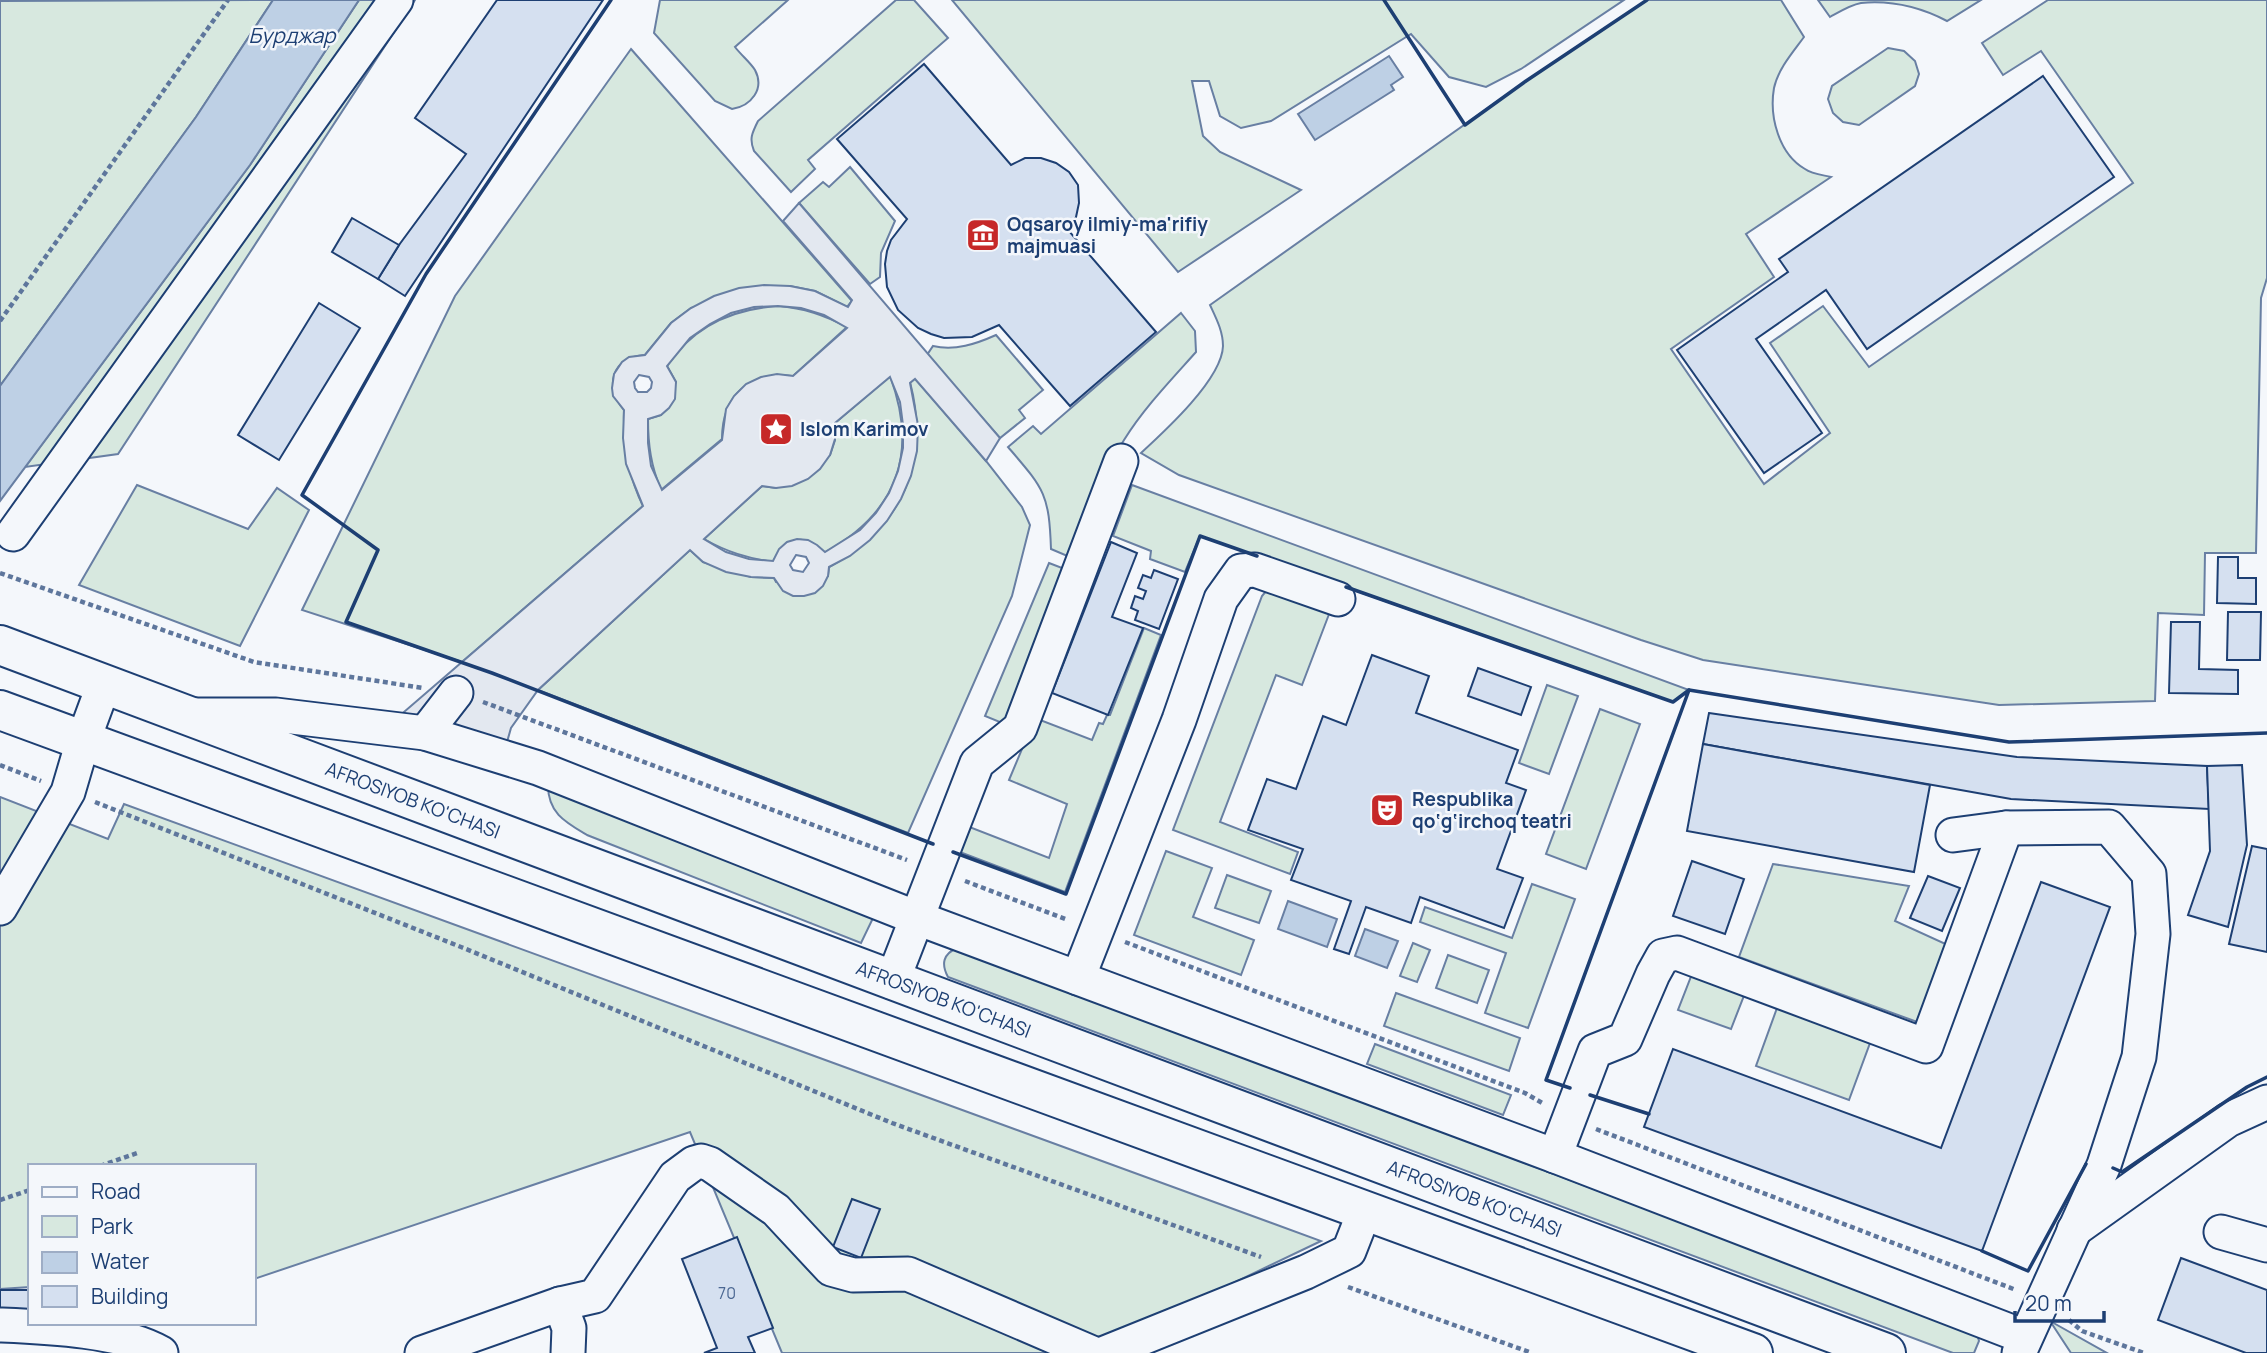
<svg xmlns="http://www.w3.org/2000/svg" width="2267" height="1353" font-family="Manrope,sans-serif">
  <style>
    .green { fill: #d7e8df; stroke: #687fa3; stroke-width: 2 }
    .parking { fill: #e3e8f0; stroke: #687fa3; stroke-width: 2; fill-rule: evenodd }
    .water { fill: #bed0e5; stroke: #687fa3; stroke-width: 2 }
    .building { fill: #d5e0f0; stroke: #1d3f73; stroke-width: 2 }
    .lines { fill: none; stroke-linecap: round; stroke-linejoin: round }
    .minor-casing { stroke: #1d3f73; stroke-width: 37 }
    .major-casing { stroke: #1d3f73; stroke-width: 42 }
    .path { stroke: #5e769c; stroke-width: 4.5; stroke-dasharray: 5 3.5; stroke-linecap: butt }
    .minor { stroke: #f4f7fb; stroke-width: 33 }
    .major { stroke: #f4f7fb; stroke-width: 38 }
    .wall { stroke: #1d3f73; stroke-width: 3.5 }
    .labels { text-anchor: middle; stroke-width: 5; stroke-linejoin: round; paint-order: stroke }
    .number-label { font-size: 16px; fill: #4b6792 }
    .poi-label { font-size: 19px; font-weight: bold; fill: #1d3f73; stroke: #f4f7fb; text-anchor: start }
    .street-label { font-size: 19px; fill: #1d3f73; stroke: #f4f7fb }
    .water-label { font-size: 21px; font-style: italic; fill: #1d3f73; stroke: #f4f7fb }
  </style>
  <rect width="100%" height="100%" fill="#f4f7fb"/>
  <!-- green -->
  <g class="green">
    <polygon points="273,0 196,117 0,386 0,1"/>
    <polygon points="359,0 415,0 118,454 25,467 250,165"/>
    <path d="M660,0h128l-53,47c6,8 15,15 20,23 10,19 -4,36 -23,39l-17,-8 -61,-68z"/>
    <path d="M896,0h18l34,38 -140,122 7,9 -24,23 -37,-41c-5,-12 -2,-18 4,-30z"/>
    <polygon points="952,0 1624,0 1521,69 1486,87 1449,77 1411,34 1271,121 1241,128 1220,116 1209,81 1192,81 1203,136 1220,152 1301,190 1178,272"/>
    <path d="M1647,0h134l23,37c-11,15 -26,32 -30,51 -5,29 5,66 31,81 7,5 18,6 26,8l-85,57 28,43 -103,72 93,135 66,-51 -60,-90 53,-37 46,61 264,-184 -92,-132 -38,24 -21,-32 66,-43h219v278l-6,20 -5,255h-51l-1,62 -46,-2 -3,88 -156,4 -296,-45 -62,-20 -462,-165 -38,-22c24,-22 81,-74 82,-107 0,-15 -7,-28 -13,-41l316,-224z"/>
    <path d="M1818,0h163l-34,21c-27,-14 -55,-21 -86,-18 -11,2 -22,9 -31,14z"/>
    <polygon points="1888,48 1904,51 1915,61 1919,74 1915,86 1859,125 1843,122 1833,113 1828,99 1832,86"/>
    <path d="M631,49l221,252 -5,6 -32,-16 -25,-5 -99,22 -20,15 -26,32c-34,2 -41,32 -21,55 -1,34 4,66 19,96l-181,156 -160,-52 153,-314z"/>
    <polygon points="850,167 895,221 881,253 880,277 870,284 799,203 823,182 829,187"/>
    <path d="M778,306c26,2 46,9 69,21l-54,49c-43,-5 -71,19 -71,63l-61,51c-10,-24 -13,-45 -13,-71l13,-4 15,-33 -9,-16c26,-40 64,-57 111,-60z"/>
    <path d="M1181,313l14,18 1,21c-25,28 -52,56 -72,88 -22,36 -36,79 -52,118l-21,-9c-2,-56 -7,-60 -43,-102l25,-21 8,8z"/>
    <path d="M996,335l47,55 -24,20 6,8 -25,20 -73,-83 6,-9c22,5 43,-2 63,-11z"/>
    <path d="M890,376c29,78 7,137 -66,177 -18,-21 -39,-16 -51,9 -26,-4 -46,-10 -69,-23l58,-53 14,2 54,-33 5,-15v-17z"/>
    <path d="M915,378l71,83 36,46 8,18 -18,71 -104,237 -370,-143 152,-140 13,12 48,15 23,1 2,4 52,-6 1,-9c73,-40 102,-104 81,-185z"/>
    <polygon points="137,485 248,529 277,488 309,510 240,646 79,585"/>
    <polygon points="1132,485 1689,690 1673,702 1200,536 1185,572 1150,559 1151,551 1113,536"/>
    <polygon points="1049,563 1070,571 1007,725 985,716"/>
    <polygon points="1267,590 1331,609 1302,685 1276,675 1220,822 1298,852 1290,874 1173,830 1262,596"/>
    <polygon points="1144,628 1161,635 1065,892 957,851 967,826 1049,858 1067,804 1009,780 1035,718 1092,740 1099,723 1103,724 1107,715 1110,715"/>
    <polygon points="1547,685 1578,696 1549,774 1519,763"/>
    <polygon points="1600,709 1640,724 1586,869 1546,854"/>
    <path d="M548,785l326,131 -13,27 -274,-108c-22,-13 -39,-22 -39,-50z"/>
    <polygon points="0,797 108,839 124,804 1321,1241 1087,1353 782,1353 690,1132 254,1279 254,1166 30,1166 30,1287 0,1289"/>
    <polygon points="1166,851 1212,868 1193,917 1254,940 1241,975 1134,935"/>
    <polygon points="1773,864 1909,886 1895,921 1950,946 1920,1023 1739,957"/>
    <polygon points="1227,875 1271,891 1259,923 1215,908"/>
    <polygon points="1532,884 1575,899 1528,1028 1485,1013 1506,953 1420,922 1425,907 1512,938"/>
    <polygon points="1413,943 1430,950 1417,982 1400,976"/>
    <path d="M957,948l1020,386 2,7 -5,12h-21l-1005,-376c-7,-13 -5,-23 9,-29z"/>
    <polygon points="1448,955 1489,970 1477,1003 1436,988"/>
    <polygon points="1692,974 1745,993 1731,1029 1678,1010"/>
    <polygon points="1396,993 1520,1038 1509,1071 1384,1026"/>
    <polygon points="1777,1008 1870,1043 1849,1100 1756,1066"/>
    <polygon points="1375,1044 1511,1095 1503,1115 1367,1064"/>
    <polygon points="2050,1321 2107,1353 2071,1353"/>
  </g>
  <!-- parking -->
  <path class="parking" d="M799,203l201,235 -14,23 -71,-82 -5,4 8,42 -1,26 -6,25 -10,23 -14,22 -17,19 -20,16 -21,11 -1,9 -5,10 -8,7 -11,3h-11l-10,-5 -9,-13 -23,-1 -25,-5 -23,-10 -13,-12 -152,140 -27,38 -6,21 -108,-31 246,-212 -17,-42 -3,-26 1,-28 -11,-14 -1,-8 2,-14 8,-12 7,-5 16,-2 26,-32 20,-15 23,-12 25,-8 25,-3 26,1 25,5 33,16 4,-7 -69,-79zM778,306l23,2 23,7 23,13 -54,48 -16,-2 -16,3 -15,7 -12,12 -8,13 -4,31 -60,50 -11,-24 -3,-23v-24l13,-4 8,-7 6,-9 1,-17 -9,-16 23,-28 20,-14 21,-11 23,-6zM639,375l10,2 3,5 -1,6 -4,4h-9l-3,-4 -1,-6zM890,377l10,25 3,23v23l-5,23 -9,22 -13,20 -16,17 -35,22 -8,-7 -9,-5 -11,-1 -10,3 -8,7 -6,12 -24,-2 -23,-7 -22,-13 58,-53 14,2 16,-2 16,-7 12,-10 10,-14 5,-16v-16zM796,555l10,2 3,6 -6,9 -10,-2 -3,-5z"/>
  <!-- water -->
  <g class="water">
    <polygon points="273,0 359,0 250,165 0,501 0,386 196,117"/>
    <polygon points="1389,56 1403,77 1391,85 1394,90 1315,140 1298,114"/>
    <polygon points="1288,901 1337,919 1327,947 1278,929"/>
    <polygon points="1365,929 1398,941 1387,968 1355,956"/>
  </g>
  <!-- building -->
  <g class="building">
    <polygon points="497,0 603,0 405,296 378,279 399,245 466,154 415,118"/>
    <polygon points="924,64 1011,165 1025,158 1041,158 1056,163 1069,172 1078,185 1079,203 1076,217 1068,230 1156,332 1070,406 999,325 972,337 944,338 931,334 918,328 898,310 887,287 885,264 887,251 891,240 907,219 837,139"/>
    <polygon points="2043,76 2114,177 1867,349 1826,290 1756,339 1822,433 1764,473 1677,350 1788,272 1779,259"/>
    <polygon points="352,218 399,245 378,279 332,252"/>
    <polygon points="319,303 360,328 279,460 238,435"/>
    <polygon points="1111,542 1137,553 1112,617 1143,628 1108,715 1052,693"/>
    <polygon points="2218,557 2238,557 2238,578 2256,578 2256,604 2217,603"/>
    <polygon points="1154,570 1178,579 1159,629 1135,620 1138,611 1131,608 1135,596 1143,599 1146,591 1138,588 1143,575 1151,578"/>
    <polygon points="2228,612 2261,612 2260,660 2227,660"/>
    <polygon points="2171,622 2200,622 2199,669 2238,670 2238,694 2169,693"/>
    <polygon points="1372,655 1429,676 1416,713 1518,750 1506,783 1526,790 1497,869 1523,878 1504,928 1420,897 1411,923 1366,907 1349,954 1334,949 1351,901 1291,880 1303,849 1248,830 1267,779 1296,789 1323,716 1346,725"/>
    <polygon points="1478,668 1531,687 1521,715 1468,696"/>
    <polygon points="1709,713 2017,757 2207,766 2209,809 2011,799 1703,744"/>
    <polygon points="1703,744 1930,785 1914,872 1687,831"/>
    <polygon points="2242,765 2247,845 2228,927 2188,915 2210,851 2207,766"/>
    <polygon points="2252,846 2267,849 2267,952 2229,944"/>
    <polygon points="1692,861 1744,879 1725,934 1673,916"/>
    <polygon points="1928,876 1960,888 1942,931 1910,918"/>
    <polygon points="2041,882 2110,907 1982,1251 1644,1127 1673,1049 1941,1148"/>
    <polygon points="852,1199 880,1209 861,1258 833,1247"/>
    <polygon points="737,1237 773,1328 748,1337 755,1353 704,1353 717,1348 682,1259"/>
    <polygon points="2181,1258 2267,1290 2267,1353 2246,1353 2158,1320"/>
    <rect x="0" y="1290" width="30" height="27"/>
  </g>
  <g class="lines">
    <!-- minor casing -->
    <g class="minor-casing">
      <g id="minor">
        <polyline points="13,534 396,0"/>
        <polyline points="196,715 276,715 425,733 538,768 917,918 1555,1156 2025,1337"/>
        <polyline points="425,733 456,693"/>
        <polyline points="1953,835 2006,828 2109,827 2149,874 2153,934 2139,1057 2104,1165 2019,1353"/>
        <polyline points="0,908 68,792 83,741 104,684"/>
        <polyline points="1078,978 1179,720 1221,599 1241,571 1255,570 1338,599"/>
        <polyline points="892,982 977,763 1020,728 1121,461"/>
        <polyline points="1555,1156 1595,1051 1625,1039 1653,974 1663,956 1677,953 1926,1046 2006,828"/>
        <polyline points="2074,1230 2228,1120 2267,1102"/>
        <polyline points="2221,1232 2267,1245"/>
        <polyline points="560,1304 569,1328 568,1353"/>
        <path d="M0,1325c46,2 122,5 161,28"/>
        <polyline points="422,1353 560,1304 595,1296 675,1177 694,1163 701,1161 710,1164 776,1210 831,1269 853,1275 908,1274 1092,1353"/>
        <polyline points="1105,1353 1306,1272 1349,1251 1365,1210"/>
      </g>
    </g>
    <!-- major casing -->
    <g class="major-casing">
      <g id="major">
        <path id="s1" d="M0,645l1886,708"/>
        <polyline points="0,710 1753,1353"/>
      </g>
    </g>
    <!-- path -->
    <g class="path">
      <polyline points="0,321 228,0"/>
      <polyline points="0,573 254,662 423,688"/>
      <polyline points="483,702 907,860"/>
      <polyline points="0,765 41,781"/>
      <polyline points="95,802 461,947 892,1123 1261,1257"/>
      <polyline points="965,881 1068,920"/>
      <polyline points="1125,942 1525,1093 1544,1104"/>
      <polyline points="1596,1129 2016,1290"/>
      <polyline points="100,1166 140,1152"/>
      <polyline points="0,1200 30,1190"/>
      <polyline points="1348,1287 1532,1353"/>
      <polyline points="2069,1320 2082,1331 2144,1353"/>
    </g>
    <!-- minor -->
    <use href="#minor" class="minor"/>
    <!-- major -->
    <use href="#major" class="major"/>
    <!-- wall -->
    <g class="wall">
      <polyline points="611,0 426,274 302,495 378,550 346,622 492,673 933,844"/>
      <polyline points="1384,0 1465,125 1526,81 1647,0"/>
      <polyline points="1346,587 1673,702 1689,690 1546,1080 1570,1088"/>
      <polyline points="1689,690 2009,742 2267,733"/>
      <polyline points="953,852 1066,894 1200,536 1257,556"/>
      <polyline points="1590,1095 1649,1114"/>
      <polyline points="2113,1168 2122,1172 2247,1087 2267,1077"/>
      <polyline points="1982,1251 2028,1271 2086,1164"/>
    </g>
  </g>
  <!-- icons -->
  <defs>
    <g id="museum-square" transform="scale(1.75)"><rect x="-9" y="-9" width="18" height="18" rx="4" fill="#c62828" stroke="#f4f7fb"/><path d="M0-6L6-3V-2H-6V-3ZM-5-1h2V3h-2ZM-1-1h2V3h-2ZM3-1h2V3H3ZM-6 4H6V6H-6Z" fill="#fff"/></g>
    <g id="sight-square" transform="scale(1.75)"><rect x="-9" y="-9" width="18" height="18" rx="4" fill="#c62828" stroke="#f4f7fb"/><path d="M0-6L1.8-2.2L6-1.7L2.9 1.2L3.7 5.4L0 3.3L-3.7 5.4L-2.9 1.2L-6-1.7L-1.8-2.2Z" fill="#fff"/></g>
    <g id="theatre-square" transform="scale(1.75)"><rect x="-9" y="-9" width="18" height="18" rx="4" fill="#c62828" stroke="#f4f7fb"/><path d="M-5-5.5Q0-4 5-5.5V0Q5 5 0 6Q-5 5-5 0ZM-3.3-2.5H-1v1.5H-3.3ZM1-2.5H3.3v1.5H1ZM-2.8 1Q0 5.5 2.8 1Z" fill="#fff"/></g>
  </defs>
  <g fill-rule="evenodd">
    <use href="#museum-square" x="983" y="235"/>
    <use href="#sight-square" x="776" y="429"/>
    <use href="#theatre-square" x="1387" y="810"/>
  </g>
  <g class="labels">
    <!-- number labels -->
    <g class="number-label">
      <text x="727" y="1299">70</text>
    </g>
    <!-- poi labels -->
    <g class="poi-label">
      <text x="1007" y="231">Oqsaroy ilmiy-ma'rifiy<tspan x="1007" dy="22">majmuasi</tspan></text>
      <text x="800" y="436">Islom Karimov</text>
      <text x="1412" y="806">Respublika<tspan x="1412" dy="22">qo‘g‘irchoq teatri</tspan></text>
    </g>
    <!-- street labels -->
    <g class="street-label">
      <text dy="7" stroke="none"><textPath href="#s1" startOffset="441">AFROSIYOB KO'CHASI</textPath></text>
      <text dy="7" stroke="none"><textPath href="#s1" startOffset="1008">AFROSIYOB KO'CHASI</textPath></text>
      <text dy="7" stroke="none"><textPath href="#s1" startOffset="1575">AFROSIYOB KO'CHASI</textPath></text>
    </g>
    <!-- water labels -->
    <g class="water-label">
      <text x="292" y="43">Бурджар</text>
    </g>
  </g>
  <!-- legend -->
  <rect x="28" y="1164" width="228" height="161" fill="#f4f7fb" stroke="#9eadc5" stroke-width="2"/>
  <rect x="42" y="1187" width="35" height="10" fill="#f4f7fb" stroke="#9eadc5" stroke-width="2"/>
  <text x="91" y="1199" font-size="21" fill="#1d3f73">Road</text>
  <rect x="42" y="1216" width="35" height="21" fill="#d7e8df" stroke="#9eadc5" stroke-width="2"/>
  <text x="91" y="1234" font-size="21" fill="#1d3f73">Park</text>
  <rect x="42" y="1252" width="35" height="21" fill="#bed0e5" stroke="#9eadc5" stroke-width="2"/>
  <text x="91" y="1269" font-size="21" fill="#1d3f73">Water</text>
  <rect x="42" y="1286" width="35" height="21" fill="#d5e0f0" stroke="#9eadc5" stroke-width="2"/>
  <text x="91" y="1304" font-size="21" fill="#1d3f73">Building</text>
  <!-- scale -->
  <path d="M2015 1311v10h89v-10" fill="none" stroke="#1d3f73" stroke-width="3.5"/>
  <text x="2025" y="1311" font-size="21" fill="#1d3f73" stroke="#f4f7fb" stroke-width="5" paint-order="stroke">20 m</text>
</svg>
